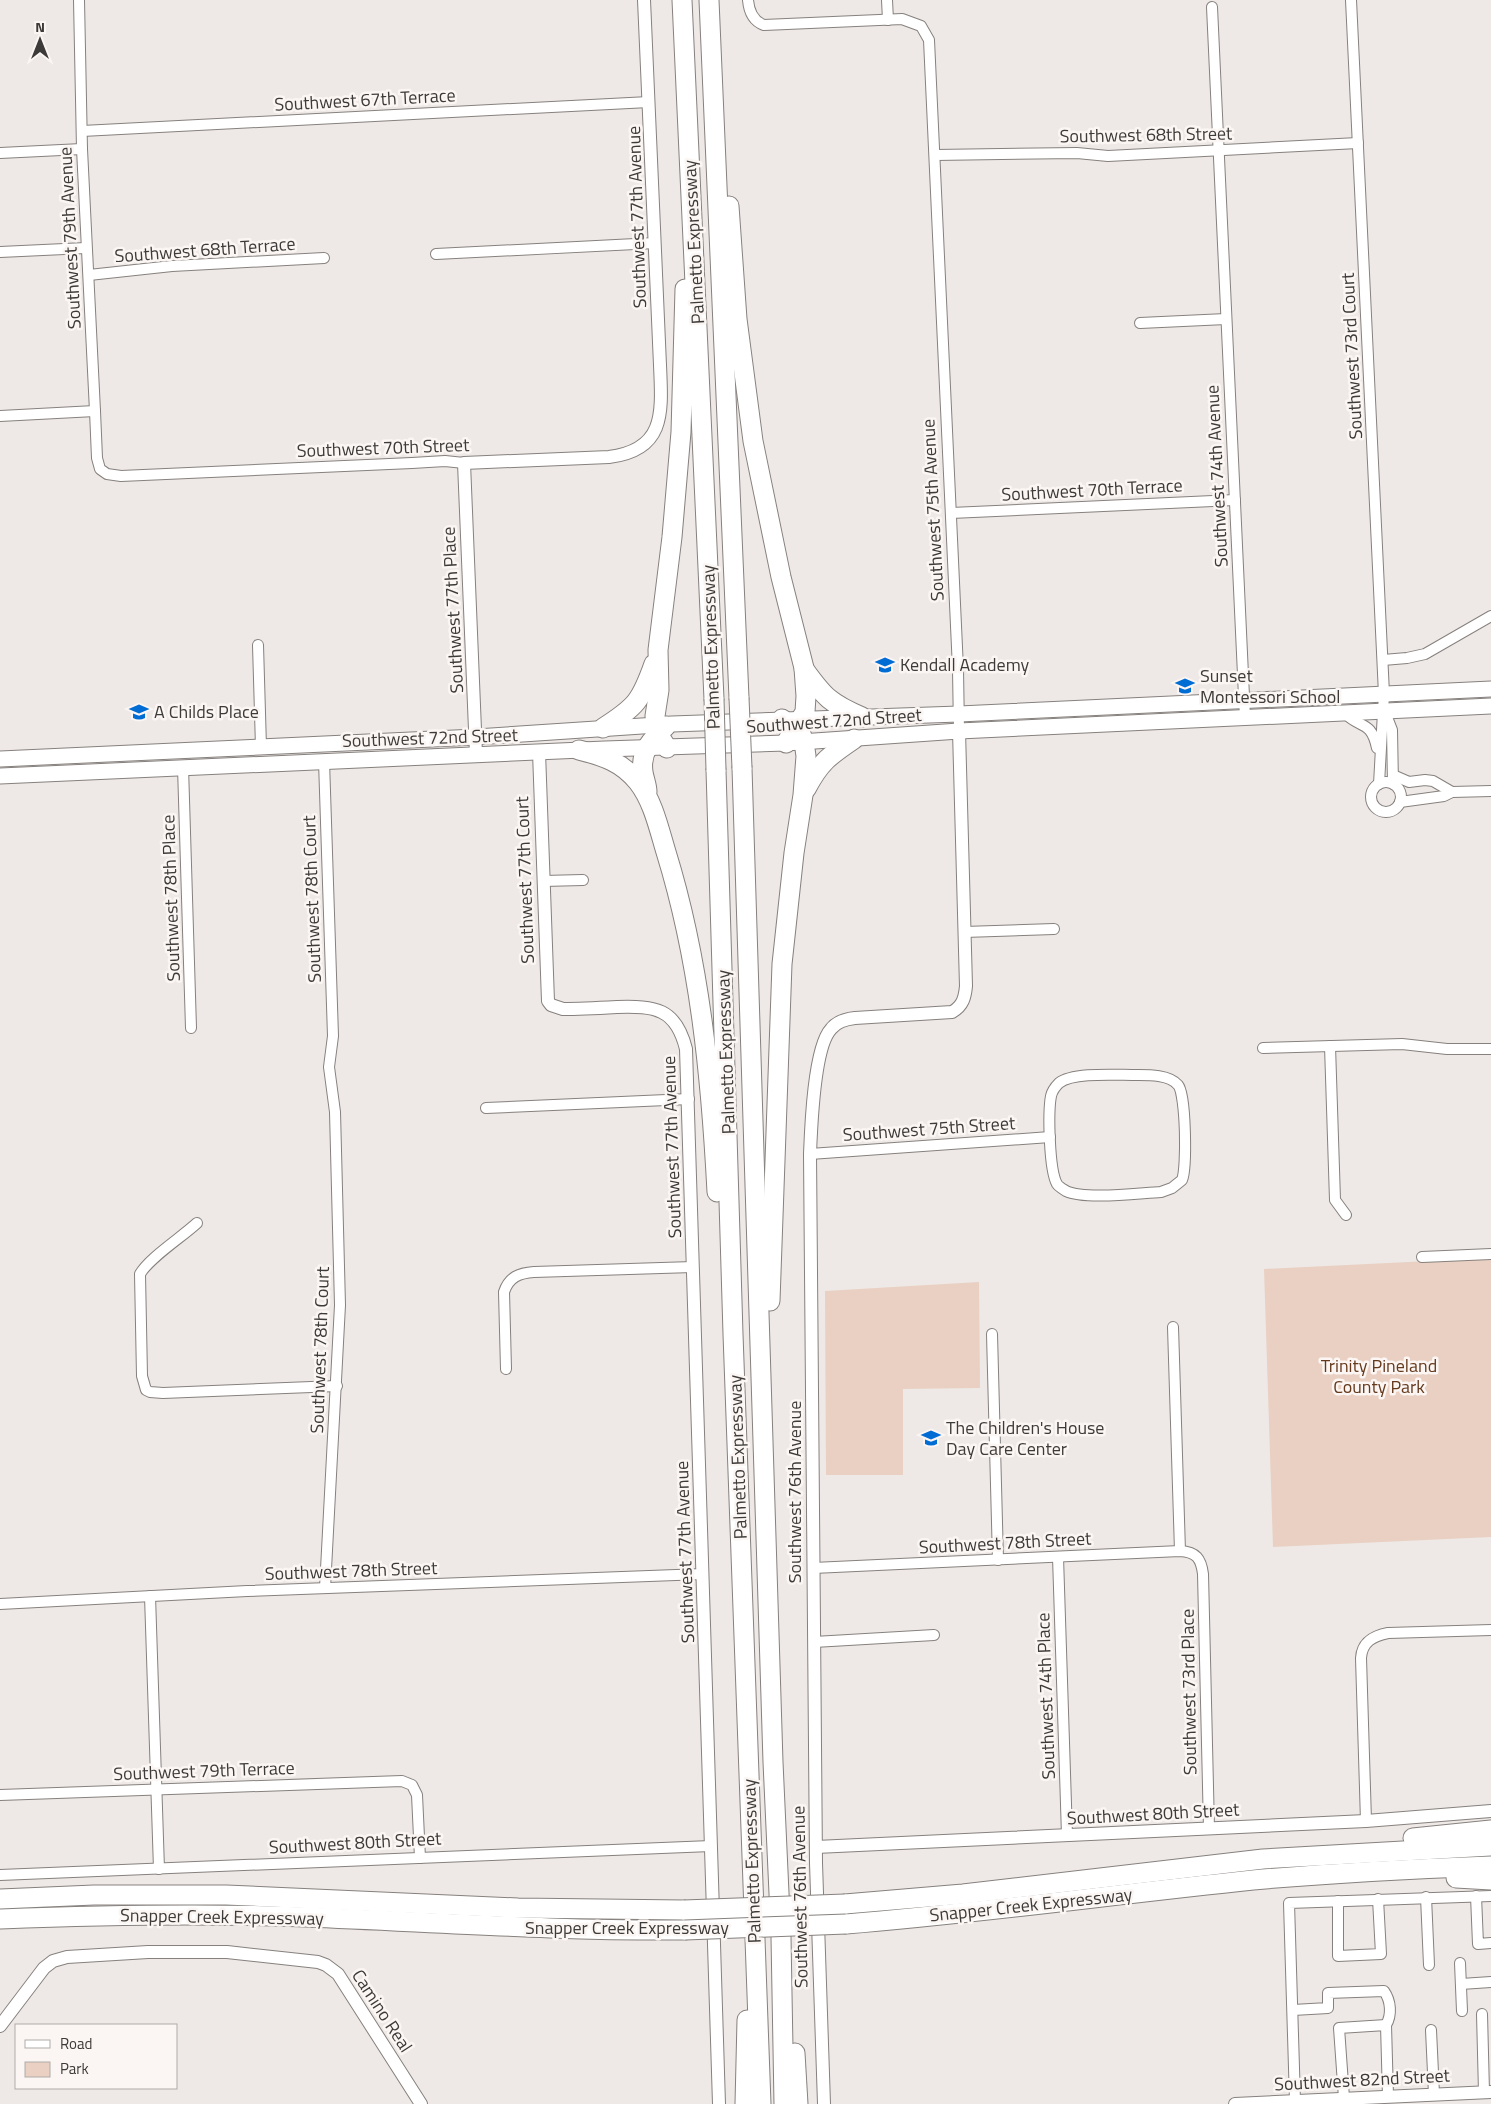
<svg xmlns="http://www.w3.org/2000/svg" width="1491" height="2104" font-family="'Titillium Web',sans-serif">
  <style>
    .green { fill: #e9d0c2 }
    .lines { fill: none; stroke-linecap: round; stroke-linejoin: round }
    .minor-casing { stroke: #86817e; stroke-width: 12 }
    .tertiary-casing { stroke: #86817e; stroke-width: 14 }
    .secondary-casing { stroke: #86817e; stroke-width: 17 }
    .motorway-casing { stroke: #86817e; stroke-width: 21 }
    .minor { stroke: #fff; stroke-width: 10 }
    .tertiary { stroke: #fff; stroke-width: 12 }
    .secondary { stroke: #fff; stroke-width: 15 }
    .motorway { stroke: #fff; stroke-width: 19 }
    .motorway-bridge-casing { stroke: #86817e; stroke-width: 21; stroke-linecap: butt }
    .motorway-bridge { stroke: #fff; stroke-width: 19 }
    .labels { text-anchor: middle; stroke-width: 5; stroke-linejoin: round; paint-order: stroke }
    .street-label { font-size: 18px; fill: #3d3b39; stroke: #fbf6f3 }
    .poi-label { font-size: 18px; fill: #3d3b39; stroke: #fbf6f3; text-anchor: start }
    .park-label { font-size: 18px; fill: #65391c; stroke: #fbf6f3 }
  </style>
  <rect width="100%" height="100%" fill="#eee9e6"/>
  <!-- green -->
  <g class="green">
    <polygon points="1491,1258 1491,1537 1273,1547 1264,1269"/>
    <polygon points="979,1282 980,1388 903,1389 903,1475 826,1475 825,1291"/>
  </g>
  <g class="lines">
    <!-- minor casing -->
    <g class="minor-casing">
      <g id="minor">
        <polyline points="79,0 82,149 95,411 97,458 100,469 107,474 121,476 412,463 445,461 464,463"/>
        <path d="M748,0c1,12 5,21 16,25l138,-6 19,7 8,14 29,629 1,62"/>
        <polyline points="887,0 888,20"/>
        <polyline points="1351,0 1384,694 1379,784"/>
        <polyline points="1212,7 1245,718"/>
        <polyline points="82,131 649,102"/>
        <polyline points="0,153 82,149"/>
        <polyline points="935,155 1077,153 1108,156 1358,143"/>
        <polyline points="0,252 86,248"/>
        <polyline points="436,254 655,243"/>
        <polyline points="89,275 172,266 324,258"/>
        <polyline points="1140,323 1226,319"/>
        <polyline points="0,416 95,411"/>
        <polyline points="951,513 1235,500"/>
        <polyline points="258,645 261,747"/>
        <polyline points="1383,660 1407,658 1425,654 1491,616"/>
        <polyline points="1385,712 1392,730 1393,784"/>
        <path d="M1345,713c14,16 26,6 32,35"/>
        <polyline points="324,761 333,1036 329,1067 335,1112 340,1305 325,1588"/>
        <polyline points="183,767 191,1028"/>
        <polyline points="1393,775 1409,782 1425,780 1433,781 1452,792"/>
        <circle cx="1386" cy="797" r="15"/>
        <polyline points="1400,802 1444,796 1452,792 1491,791"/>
        <polyline points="543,881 583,880"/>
        <polyline points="964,932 1054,929"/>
        <polyline points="1330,1046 1335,1200 1346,1215"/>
        <polyline points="1263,1048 1402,1044 1447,1049 1491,1049"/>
        <path d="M1134,1075c12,0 35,-1 44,10 8,9 9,83 4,95l-10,8 -11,4c-22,1 -76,8 -95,-1 -3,-2 -7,-4 -9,-7 -8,-14 -9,-72 -6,-88 1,-5 4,-9 8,-13 14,-11 56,-8 75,-8z"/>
        <polyline points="486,1108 689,1099"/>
        <polyline points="810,1154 1050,1137"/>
        <path d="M197,1223c-15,14 -48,35 -57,51l2,102 4,14 4,2 13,1 174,-7"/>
        <polyline points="1422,1257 1491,1254"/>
        <polyline points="1173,1327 1180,1551"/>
        <polyline points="992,1334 998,1560"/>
        <path d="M506,1369l-2,-77c5,-15 15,-19 30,-20l159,-5"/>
        <polyline points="1058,1557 1067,1835"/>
        <path d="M813,1568l367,-17c16,1 21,7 23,23l6,255"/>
        <polyline points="150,1596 159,1869"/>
        <polyline points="0,1604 247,1591 703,1574"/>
        <polyline points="814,1642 934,1635"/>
        <polyline points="0,1795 402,1781 412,1785 417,1795 420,1858"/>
        <path d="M1366,1821l-5,-163c1,-16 12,-22 27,-25l103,-3"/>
        <polyline points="0,1875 711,1846"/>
        <polyline points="1476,1896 1478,1944 1491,1943"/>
        <polyline points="1426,1897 1429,1965"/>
        <polyline points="1338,1901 1338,1956 1381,1954 1378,1899"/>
        <polyline points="1460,1963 1462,2011"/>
        <polyline points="1461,1984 1491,1982"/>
        <path d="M1293,2010l35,-2v-15l56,-2c7,10 8,24 2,34"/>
        <polyline points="1482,2014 1484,2092"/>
        <polyline points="1431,2030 1434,2094"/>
        <polyline points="1344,2098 1339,2028 1386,2025 1388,2096"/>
        <polyline points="1295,2101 1289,1903 1491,1896"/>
      </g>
    </g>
    <!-- tertiary casing -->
    <g class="tertiary-casing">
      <g id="tertiary">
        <path d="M539,752l9,249 3,4 12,4c18,0 36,-1 54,-2 38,-1 59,1 69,42l33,1055"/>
        <path d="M476,754l-12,-291 145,-6c57,-7 53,-45 51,-92l-16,-365"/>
        <polyline points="816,1847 1366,1821 1491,1811"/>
        <polyline points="0,2026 44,1968 53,1961 67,1957 148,1952 227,1952 318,1962 326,1965 338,1974 421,2104"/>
        <path d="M824,2104l-8,-241 -6,-709c1,-26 4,-107 21,-125 6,-8 15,-10 24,-11l97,-6c11,-6 13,-15 14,-26l-7,-255"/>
        <polyline points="1235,2104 1491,2092"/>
      </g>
    </g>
    <!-- secondary casing -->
    <g class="secondary-casing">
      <g id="secondary">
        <polyline points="0,759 476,737 672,724 959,714 1491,689"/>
        <polyline points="0,776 605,749 786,743 959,731 1491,706"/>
      </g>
    </g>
    <!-- motorway casing -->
    <g class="motorway-casing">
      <g id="motorway">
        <polyline points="682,0 714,699"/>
        <polyline points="709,0 739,698"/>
        <polyline points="729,206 737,319 753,441 781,577 804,668 806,696 805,712 786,743"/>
        <path d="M804,669c20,28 27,35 58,48"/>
        <path d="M603,728c33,-21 38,-27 51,-64"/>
        <polyline points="667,748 658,734 655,716 659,690 658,650 672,537 681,432 685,289"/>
        <path d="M579,750c24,6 43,12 59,32 15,19 21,47 28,70 34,110 45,225 51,340"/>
        <polyline points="742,768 773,1762 781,1937 784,2104"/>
        <polyline points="716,770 733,1334 761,2104"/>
        <path d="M806,789c14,-27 23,-33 48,-50"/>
        <path d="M647,792c0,-7 -3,-13 -4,-20 -3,-21 9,-33 23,-46"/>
        <polyline points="770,1301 782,964 794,853 803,795 806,756 804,742 801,734 782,719"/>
        <polyline points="1413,1838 1491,1830"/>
        <polyline points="1456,1878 1491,1880"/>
        <polyline points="0,1899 94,1895 226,1895 518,1908 684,1910"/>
        <polyline points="845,1904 963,1894 1263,1859 1491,1846"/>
        <path d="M0,1919c102,-4 204,-6 306,-2 127,5 252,14 379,13"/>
        <path d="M846,1924c136,-11 271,-30 407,-44 79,-7 159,-11 238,-14"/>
        <polyline points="795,2053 798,2104"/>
        <polyline points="745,2104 747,2020"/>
      </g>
    </g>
    <!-- minor -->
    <use href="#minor" class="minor"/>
    <!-- tertiary -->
    <use href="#tertiary" class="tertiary"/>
    <!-- secondary -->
    <use href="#secondary" class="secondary"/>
    <!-- motorway -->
    <use href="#motorway" class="motorway"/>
    <!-- motorway-bridge casing -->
    <g class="motorway-bridge-casing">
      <g id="motorway-bridge">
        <polyline points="739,698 742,768"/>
        <polyline points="714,699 716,770"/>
        <polyline points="684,1910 845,1904"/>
        <polyline points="685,1930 846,1924"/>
      </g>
    </g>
    <!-- motorway-bridge -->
    <use href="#motorway-bridge" class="motorway-bridge"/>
  </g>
  <!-- icons -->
  <defs>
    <g id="school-bare" transform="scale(1.5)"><path d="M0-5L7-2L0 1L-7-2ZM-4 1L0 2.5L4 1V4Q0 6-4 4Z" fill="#016cd4" stroke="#fbf6f3" stroke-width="2.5" paint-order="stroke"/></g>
  </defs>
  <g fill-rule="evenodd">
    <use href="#school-bare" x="885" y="665"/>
    <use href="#school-bare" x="1185" y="686"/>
    <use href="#school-bare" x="139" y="712"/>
    <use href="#school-bare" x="931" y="1438"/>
  </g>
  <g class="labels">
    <!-- street labels -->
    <g class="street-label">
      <text transform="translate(365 100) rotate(-3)" y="6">Southwest 67th Terrace</text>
      <text transform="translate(1146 135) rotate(-1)" y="6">Southwest 68th Street</text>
      <text transform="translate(637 217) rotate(-92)" y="6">Southwest 77th Avenue</text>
      <text transform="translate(70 238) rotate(-93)" y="6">Southwest 79th Avenue</text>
      <text transform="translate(694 242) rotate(-93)" y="6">Palmetto Expressway</text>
      <text transform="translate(205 250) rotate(-4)" y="6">Southwest 68th Terrace</text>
      <text transform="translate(1352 356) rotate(-93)" y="6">Southwest 73rd Court</text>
      <text transform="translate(383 448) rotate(-2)" y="6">Southwest 70th Street</text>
      <text transform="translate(1217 476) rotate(-93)" y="6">Southwest 74th Avenue</text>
      <text transform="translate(1092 490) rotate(-3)" y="6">Southwest 70th Terrace</text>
      <text transform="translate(933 510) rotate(-93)" y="6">Southwest 75th Avenue</text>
      <text transform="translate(453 610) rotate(-93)" y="6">Southwest 77th Place</text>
      <text transform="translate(711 647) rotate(-92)" y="6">Palmetto Expressway</text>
      <text transform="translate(834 721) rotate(-4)" y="6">Southwest 72nd Street</text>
      <text transform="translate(430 738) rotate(-2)" y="6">Southwest 72nd Street</text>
      <text transform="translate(525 880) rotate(-92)" y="6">Southwest 77th Court</text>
      <text transform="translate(171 898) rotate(-92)" y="6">Southwest 78th Place</text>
      <text transform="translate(312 899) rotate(-92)" y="6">Southwest 78th Court</text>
      <text transform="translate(726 1052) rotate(-92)" y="6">Palmetto Expressway</text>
      <text transform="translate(929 1129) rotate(-4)" y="6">Southwest 75th Street</text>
      <text transform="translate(672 1147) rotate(-92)" y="6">Southwest 77th Avenue</text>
      <text transform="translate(320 1350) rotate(-88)" y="6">Southwest 78th Court</text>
      <text transform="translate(738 1457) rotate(-92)" y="6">Palmetto Expressway</text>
      <text transform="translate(795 1492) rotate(-90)" y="6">Southwest 76th Avenue</text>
      <text transform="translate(1005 1543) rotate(-3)" y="6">Southwest 78th Street</text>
      <text transform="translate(685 1552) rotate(-92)" y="6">Southwest 77th Avenue</text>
      <text transform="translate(351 1571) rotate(-2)" y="6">Southwest 78th Street</text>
      <text transform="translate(1189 1692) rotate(-91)" y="6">Southwest 73rd Place</text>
      <text transform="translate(1046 1696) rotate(-92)" y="6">Southwest 74th Place</text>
      <text transform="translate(204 1771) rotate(-2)" y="6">Southwest 79th Terrace</text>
      <text transform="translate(1153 1814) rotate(-3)" y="6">Southwest 80th Street</text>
      <text transform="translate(355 1843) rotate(-3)" y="6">Southwest 80th Street</text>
      <text transform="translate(752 1861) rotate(-92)" y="6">Palmetto Expressway</text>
      <text transform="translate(800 1897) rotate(-91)" y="6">Southwest 76th Avenue</text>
      <text transform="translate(1031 1905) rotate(-6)" y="6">Snapper Creek Expressway</text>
      <text transform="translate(222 1917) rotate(1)" y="6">Snapper Creek Expressway</text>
      <text x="627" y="1934">Snapper Creek Expressway</text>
      <text transform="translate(382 2011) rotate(57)" y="6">Camino Real</text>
      <text transform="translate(1362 2080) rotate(-3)" y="6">Southwest 82nd Street</text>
    </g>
    <!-- poi labels -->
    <g class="poi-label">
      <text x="900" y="671">Kendall Academy</text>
      <text x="1200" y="682">Sunset<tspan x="1200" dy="21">Montessori School</tspan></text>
      <text x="154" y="718">A Childs Place</text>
      <text x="946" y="1434">The Children's House<tspan x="946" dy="21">Day Care Center</tspan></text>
    </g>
    <!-- park labels -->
    <g class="park-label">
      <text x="1379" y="1372">Trinity Pineland<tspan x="1379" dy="21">County Park</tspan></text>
    </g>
  </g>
  <!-- legend -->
  <rect x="15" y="2024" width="162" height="65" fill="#fbf6f3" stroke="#afaba9"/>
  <rect x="25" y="2040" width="25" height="8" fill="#ffffff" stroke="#afaba9"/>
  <text x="60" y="2049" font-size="15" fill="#3d3b39">Road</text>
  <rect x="25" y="2062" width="25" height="15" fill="#e9d0c2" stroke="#afaba9"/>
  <text x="60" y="2074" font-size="15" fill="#3d3b39">Park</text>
  <!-- north arrow -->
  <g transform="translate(40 40)" stroke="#fbf6f3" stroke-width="4" paint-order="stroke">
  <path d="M0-4L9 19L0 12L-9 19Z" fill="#3d3b39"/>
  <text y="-8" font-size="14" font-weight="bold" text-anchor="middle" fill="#3d3b39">N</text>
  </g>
</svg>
